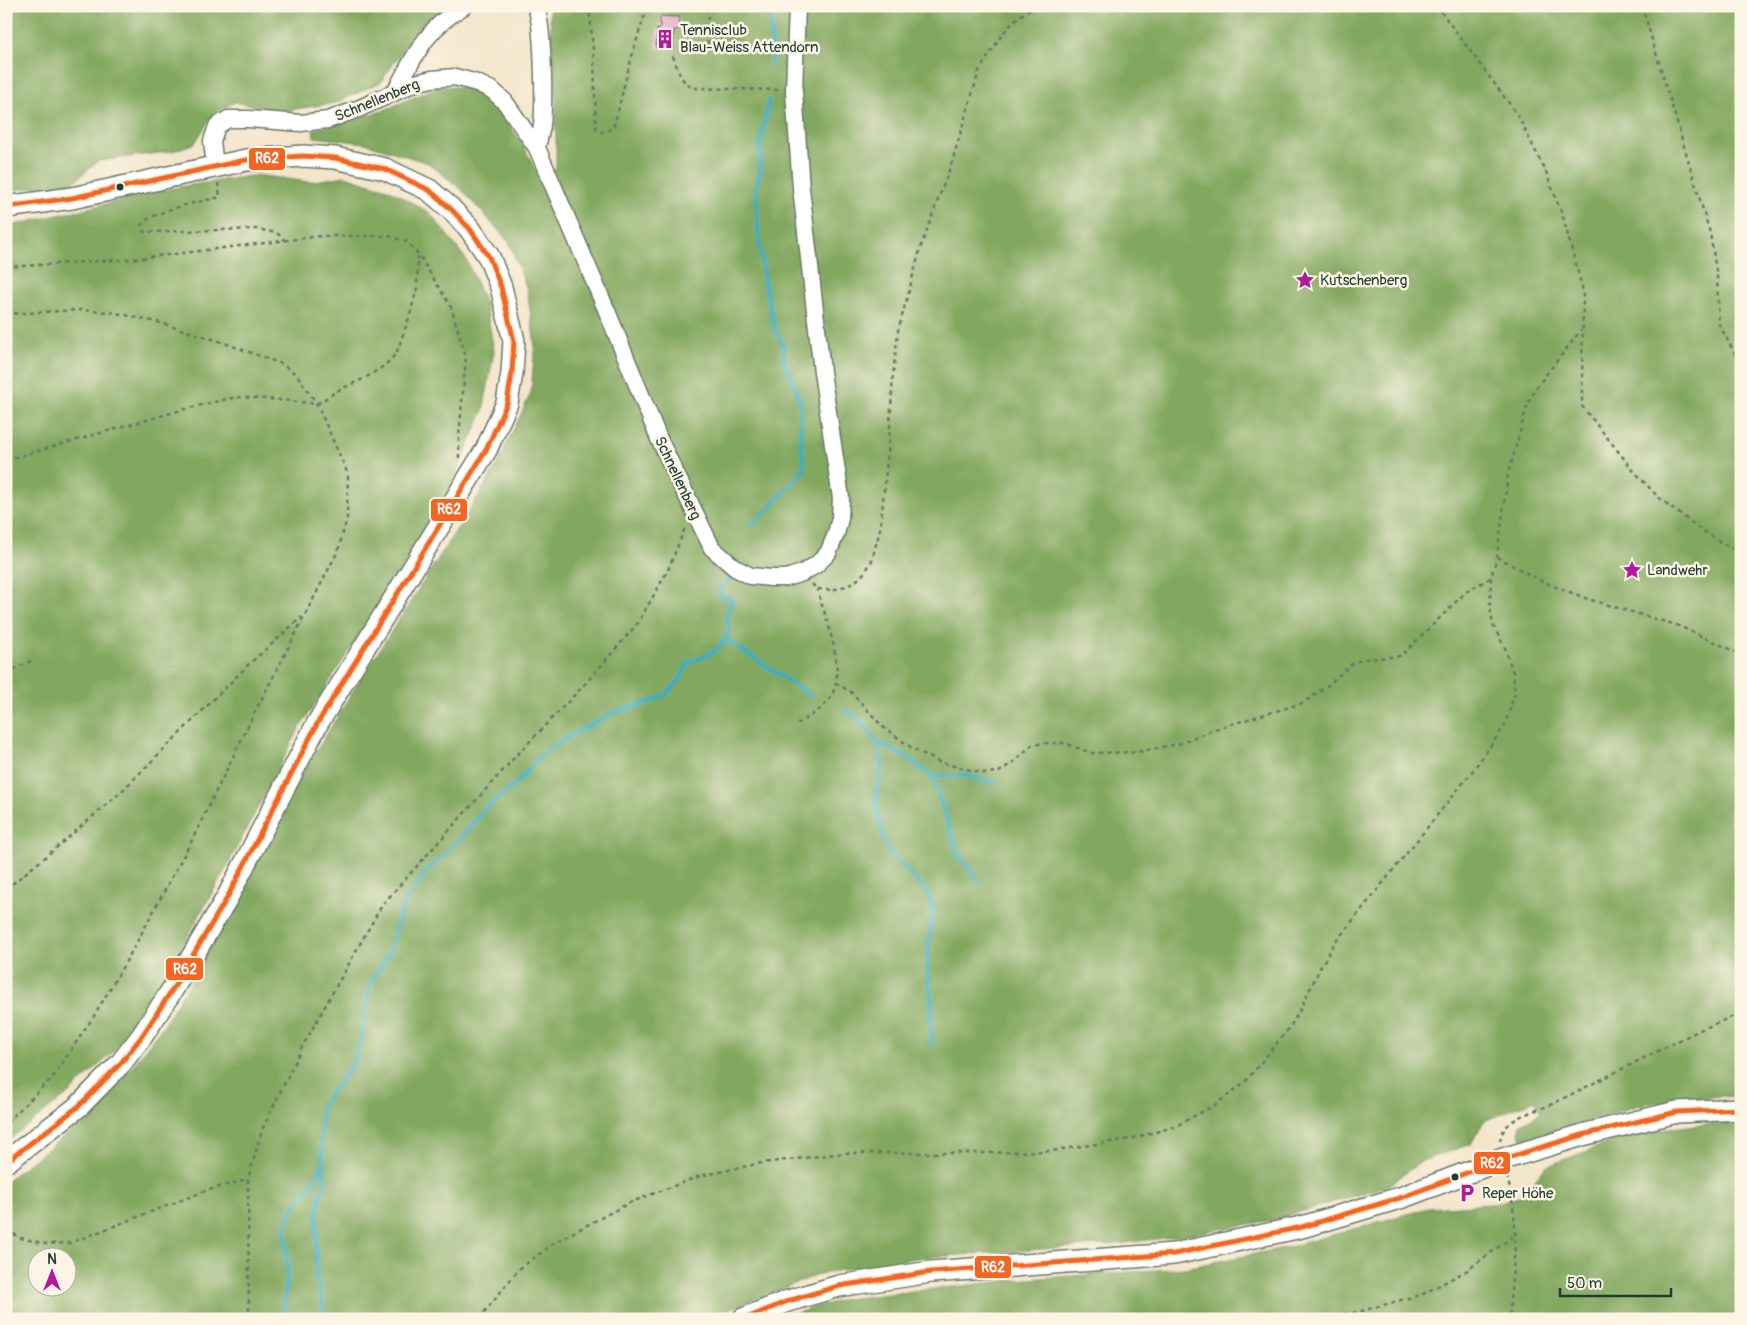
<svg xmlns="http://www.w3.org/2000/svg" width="1747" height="1325" font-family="Pangolin,sans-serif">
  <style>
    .forest { fill: #82a85e; stroke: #507249; fill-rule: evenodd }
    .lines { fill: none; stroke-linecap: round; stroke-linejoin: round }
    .stream { stroke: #3faebc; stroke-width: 4.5 }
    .building { fill: #e5a6c8 }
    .minor-casing { stroke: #697868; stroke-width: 19 }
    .major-casing { stroke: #697868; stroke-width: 24 }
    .path { stroke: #697868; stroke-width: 2.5; stroke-dasharray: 4 4; stroke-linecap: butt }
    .minor { stroke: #fff; stroke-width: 16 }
    .major { stroke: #fff; stroke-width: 21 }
    .bus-1-casing { stroke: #fcf5e5; stroke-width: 9 }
    .bus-1 { stroke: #f26522; stroke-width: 5 }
    .bus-dot { fill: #1f3d34; stroke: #fcf5e5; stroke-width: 2 }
    .labels { text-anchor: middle; stroke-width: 5; stroke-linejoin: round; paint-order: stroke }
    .poi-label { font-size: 15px; fill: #1f3d34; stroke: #fcf5e5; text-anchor: start }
    .street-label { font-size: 15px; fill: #1f3d34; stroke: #fcf5e5 }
    .line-badge { stroke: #fcf5e5; stroke-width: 2 }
    .badge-label { font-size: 14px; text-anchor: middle; font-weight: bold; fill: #fff }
  </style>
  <rect width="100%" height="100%" fill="#fcf5e5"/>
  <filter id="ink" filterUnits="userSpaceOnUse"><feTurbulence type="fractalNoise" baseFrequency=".02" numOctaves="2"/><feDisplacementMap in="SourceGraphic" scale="10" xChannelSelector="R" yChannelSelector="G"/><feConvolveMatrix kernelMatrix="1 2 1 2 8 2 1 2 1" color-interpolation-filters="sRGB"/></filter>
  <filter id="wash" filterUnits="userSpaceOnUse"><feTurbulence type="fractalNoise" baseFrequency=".0096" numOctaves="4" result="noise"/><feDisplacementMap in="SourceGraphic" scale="20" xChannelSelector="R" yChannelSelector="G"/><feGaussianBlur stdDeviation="1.12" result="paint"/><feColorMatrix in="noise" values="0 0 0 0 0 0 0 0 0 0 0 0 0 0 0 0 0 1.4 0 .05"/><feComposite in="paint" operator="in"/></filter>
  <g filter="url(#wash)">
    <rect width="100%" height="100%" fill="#f3e5ca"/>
    <!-- forest -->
    <g class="forest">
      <polygon points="6,6 446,6 410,40 381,82 335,103 283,111 235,102 213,114 195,143 173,151 98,161 74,182 6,191"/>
      <path d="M549,6h1192v1091l-21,-1 -77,8 -100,31 -20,5 -4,-7 2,-9 20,-11 -6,-13 -51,21 -13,23 -47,16 -37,26 -114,34 -93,16 -64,8 -200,14 -93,15 -100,38 -13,8h-704v-138l74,-57 52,-57 31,-41 36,-58 93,-177 63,-103 138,-215 38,-80 4,-47 -8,-57 -18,-47 -48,-53 -33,-26 -63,-20 -51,-6 -1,-7 69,-19 58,-25 27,2 30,21 24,32 16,32 19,-3v-77zM38,1258h30v30h-30z"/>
      <polygon points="257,175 309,182 345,176 390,190 430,213 466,259 486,306 494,351 483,412 442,506 299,729 225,870 149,1005 114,1051 67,1095 6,1142 6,227 179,187"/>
      <polygon points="1741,1121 1741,1319 775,1319 845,1299 1014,1280 1185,1268 1289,1247 1428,1208 1492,1204 1522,1196 1545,1167 1639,1131"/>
    </g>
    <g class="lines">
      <!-- stream -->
      <g class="stream">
        <polyline points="771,64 772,6"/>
        <polyline points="749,526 757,521 803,472 804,458 801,445 800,401 783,357 784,347 775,330 764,280 758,229 756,189 760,173 760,144 769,100"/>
        <polyline points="726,639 811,696"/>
        <polyline points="845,710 856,717 878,742 882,765 875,800 881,830 889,852 928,893 933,911 927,961 931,998 931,1045"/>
        <polyline points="878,742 911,760 931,776 942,805 958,855 979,881"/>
        <polyline points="931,776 965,775 996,783"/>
        <polyline points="282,1319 288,1273 285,1230 293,1208 312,1185 322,1164"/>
        <path d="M326,1319l-10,-45 1,-61 8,-33 -4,-37v-32l5,-12 25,-32 9,-25 10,-58 19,-30 13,-48 24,-34 32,-31 27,-32 35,-29 21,-25 34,-22 41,-21 37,-11 15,-8 11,-12 9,-18c17,-6 39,-14 40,-35 1,-5 -2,-11 -1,-16 1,-4 5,-7 6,-11l-2,-3 -10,-1 -2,-4 1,-4 13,-13"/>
      </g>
    </g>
    <g id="blocks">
      <!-- building -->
      <polygon class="building" points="660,16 680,17 679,30 674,30 673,49 656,48 657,29 660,29"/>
    </g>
  </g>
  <g filter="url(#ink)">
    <use href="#blocks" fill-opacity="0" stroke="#697868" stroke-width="1"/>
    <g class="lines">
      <!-- minor casing -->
      <g class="minor-casing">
        <g id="minor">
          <path d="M535,6c9,15 9,99 7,119 -1,8 -4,15 -5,23"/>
          <path d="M396,90c20,-37 31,-62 68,-84"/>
          <polyline points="215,167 212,141 217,126 228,119 248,119 301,123 328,120 358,109 415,83 432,79 455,77 477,83 492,90 505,102 537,148 609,316 659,439 712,548 735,568 751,576 771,578 786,578 802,573 816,565 828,553 836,534 840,518 841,498 822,372 801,188 794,91 797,6"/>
        </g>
      </g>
      <!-- major casing -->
      <g class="major-casing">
        <g id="major">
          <polyline points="6,207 72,198 246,160 303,156 335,158 385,169 429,190 450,208 470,229 489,257 501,287 514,341 512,373 507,403 486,450 317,724 227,898 174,987 142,1036 121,1063 79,1106 6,1162"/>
          <polyline points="743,1319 788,1301 839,1286 931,1272 1174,1254 1302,1227 1403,1197 1503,1159 1586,1134 1677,1112 1741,1109"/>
        </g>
      </g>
      <!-- path -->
      <g class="path">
        <path d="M589,6l5,53 2,70 8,4 9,-5c5,-14 7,-27 11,-42 7,-27 14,-53 24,-80"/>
        <polyline points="1435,6 1439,9 1517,114 1546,172 1563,217 1583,291 1582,406 1633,470 1658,497 1697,527 1727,546 1741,552"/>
        <polyline points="1642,6 1710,233 1717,276 1719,324 1741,365"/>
        <polyline points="708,44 708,6"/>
        <path d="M673,56c5,14 7,26 21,32l86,2"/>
        <path d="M218,183l2,14c-24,6 -61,11 -79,28l3,7 113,-3 20,4 8,7"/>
        <polyline points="6,267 134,259 321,236 389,236 407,242 419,255 451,307 466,357 459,437 459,458"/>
        <polyline points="6,314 79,310 111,312 157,322 219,341 282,364 297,375 317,404 348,474 347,518 338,551 253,716 192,840 132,951 94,1016 52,1078 6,1123"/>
        <polyline points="6,460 185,409 236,397 283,400 317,404 337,391 365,378 384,366 396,354 409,318 417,288 418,256"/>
        <polyline points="1497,557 1543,582 1588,599 1679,626 1741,654"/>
        <polyline points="812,584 817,589 832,590 849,585 861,577 871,563 880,530 889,442 893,375 898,331 921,246 952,162 979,71 1003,33 1018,17 1035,6"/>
        <polyline points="6,673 35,659"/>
        <polyline points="836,683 851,692 883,727 912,748 939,762 982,773 999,772 1015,761 1032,745 1046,743 1065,743 1091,753 1137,752 1178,744 1218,728 1303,703 1327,686 1353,663 1365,659 1401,656 1466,592 1490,578"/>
        <path d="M797,724c12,-7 25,-14 33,-26 18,-27 -5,-81 -13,-109"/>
        <polyline points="6,889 55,849 123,790 248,665 302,617"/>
        <path d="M1500,1141c3,-22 29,-28 48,-35l152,-76 41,-17"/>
        <path d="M1507,1176c4,16 9,45 8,62 0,27 -6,53 -5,81"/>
        <polyline points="6,1230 21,1238 46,1244 70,1243 205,1191 248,1179"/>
        <polyline points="249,1319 248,1179 262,1130 302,1047 382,905 514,758 586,683 638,623 668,570 685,528"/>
        <polyline points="479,1319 519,1269 557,1241 629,1203 700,1176 762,1163 845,1153 983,1153 1050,1151 1130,1139 1174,1127 1215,1105 1246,1081 1290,1027 1301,1008 1320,968 1334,944 1471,773 1504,727 1515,693 1513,673 1505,648 1493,625 1490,606 1491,577 1497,557 1508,475 1528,403 1538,385 1581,330"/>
        <polyline points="1305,1319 1358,1312 1423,1294 1466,1271 1515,1235"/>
      </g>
      <!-- minor -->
      <use href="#minor" class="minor"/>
      <!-- major -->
      <use href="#major" class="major"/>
      <!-- bus-1 casing -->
      <g class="bus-1-casing">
        <g id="bus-1">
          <polyline points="6,207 72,198 246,160 303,156 335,158 385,169 429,190 450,208 470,229 489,257 501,287 514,341 512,373 507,403 486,450 317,724 227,898 174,987 142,1036 121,1063 79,1106 6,1162"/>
          <polyline points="744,1319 788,1301 839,1286 931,1272 1174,1254 1302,1227 1403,1197 1503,1159 1586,1134 1677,1112 1741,1109"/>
        </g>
      </g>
      <!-- bus-1 -->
      <use href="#bus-1" class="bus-1"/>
    </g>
  </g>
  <!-- icons -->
  <defs>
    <g id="building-bare" transform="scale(1.5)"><path d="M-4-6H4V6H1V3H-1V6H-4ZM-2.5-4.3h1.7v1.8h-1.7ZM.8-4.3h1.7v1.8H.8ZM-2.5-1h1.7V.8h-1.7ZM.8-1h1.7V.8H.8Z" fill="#b5179e" stroke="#fcf5e5" stroke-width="2.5" paint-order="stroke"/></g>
    <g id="sight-bare" transform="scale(1.5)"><path d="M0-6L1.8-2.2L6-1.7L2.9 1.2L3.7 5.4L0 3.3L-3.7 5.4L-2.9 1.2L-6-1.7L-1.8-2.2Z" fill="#b5179e" stroke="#fcf5e5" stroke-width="2.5" paint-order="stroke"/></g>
    <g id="parking-bare" transform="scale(1.5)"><path d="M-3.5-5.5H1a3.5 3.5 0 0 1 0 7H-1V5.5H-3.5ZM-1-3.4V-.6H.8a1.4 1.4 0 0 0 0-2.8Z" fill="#b5179e" stroke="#fcf5e5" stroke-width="2.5" paint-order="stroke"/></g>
  </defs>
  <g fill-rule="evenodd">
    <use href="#building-bare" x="665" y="39"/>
    <use href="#sight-bare" x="1305" y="280"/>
    <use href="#sight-bare" x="1632" y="570"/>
    <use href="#parking-bare" x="1467" y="1193"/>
  </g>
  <!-- markers -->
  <g class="bus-dot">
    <circle cx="120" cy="187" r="4.5"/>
    <circle cx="1455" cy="1177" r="4.5"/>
  </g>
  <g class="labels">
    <!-- poi labels -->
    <g class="poi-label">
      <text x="680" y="35">Tennisclub<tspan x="680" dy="17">Blau-Weiss Attendorn</tspan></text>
      <text x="1320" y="285">Kutschenberg</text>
      <text x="1647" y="575">Landwehr</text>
      <text x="1482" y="1198">Reper Höhe</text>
    </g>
    <!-- street labels -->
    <g class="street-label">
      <text transform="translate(377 100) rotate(-22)" y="5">Schnellenberg</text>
      <text transform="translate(678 478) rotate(65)" y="5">Schnellenberg</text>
    </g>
  </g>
  <g class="line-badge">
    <rect x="248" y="147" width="38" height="24" rx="5" fill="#f26522"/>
    <rect x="430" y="498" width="38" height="24" rx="5" fill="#f26522"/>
    <rect x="165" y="957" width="39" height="24" rx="5" fill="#f26522"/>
    <rect x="1473" y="1151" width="38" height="24" rx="5" fill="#f26522"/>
    <rect x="974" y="1255" width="38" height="24" rx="5" fill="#f26522"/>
  </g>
  <g class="badge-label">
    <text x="267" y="163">R62</text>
    <text x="449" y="514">R62</text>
    <text x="185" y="974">R62</text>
    <text x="1492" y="1168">R62</text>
    <text x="993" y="1272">R62</text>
  </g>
  <!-- margin -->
  <rect width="1747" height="1325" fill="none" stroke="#fcf5e5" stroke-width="25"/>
  <!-- north arrow -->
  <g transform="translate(52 1272)"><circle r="24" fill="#fcf5e5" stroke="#a4ab9e"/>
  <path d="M0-4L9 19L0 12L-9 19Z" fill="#b5179e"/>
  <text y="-8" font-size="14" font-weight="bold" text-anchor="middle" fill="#1f3d34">N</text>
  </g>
  <!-- scale -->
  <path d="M1560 1288v8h111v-8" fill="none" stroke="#1f3d34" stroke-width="2.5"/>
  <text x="1567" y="1288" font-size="15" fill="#1f3d34" stroke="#fcf5e5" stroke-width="4" paint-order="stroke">50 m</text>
</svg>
